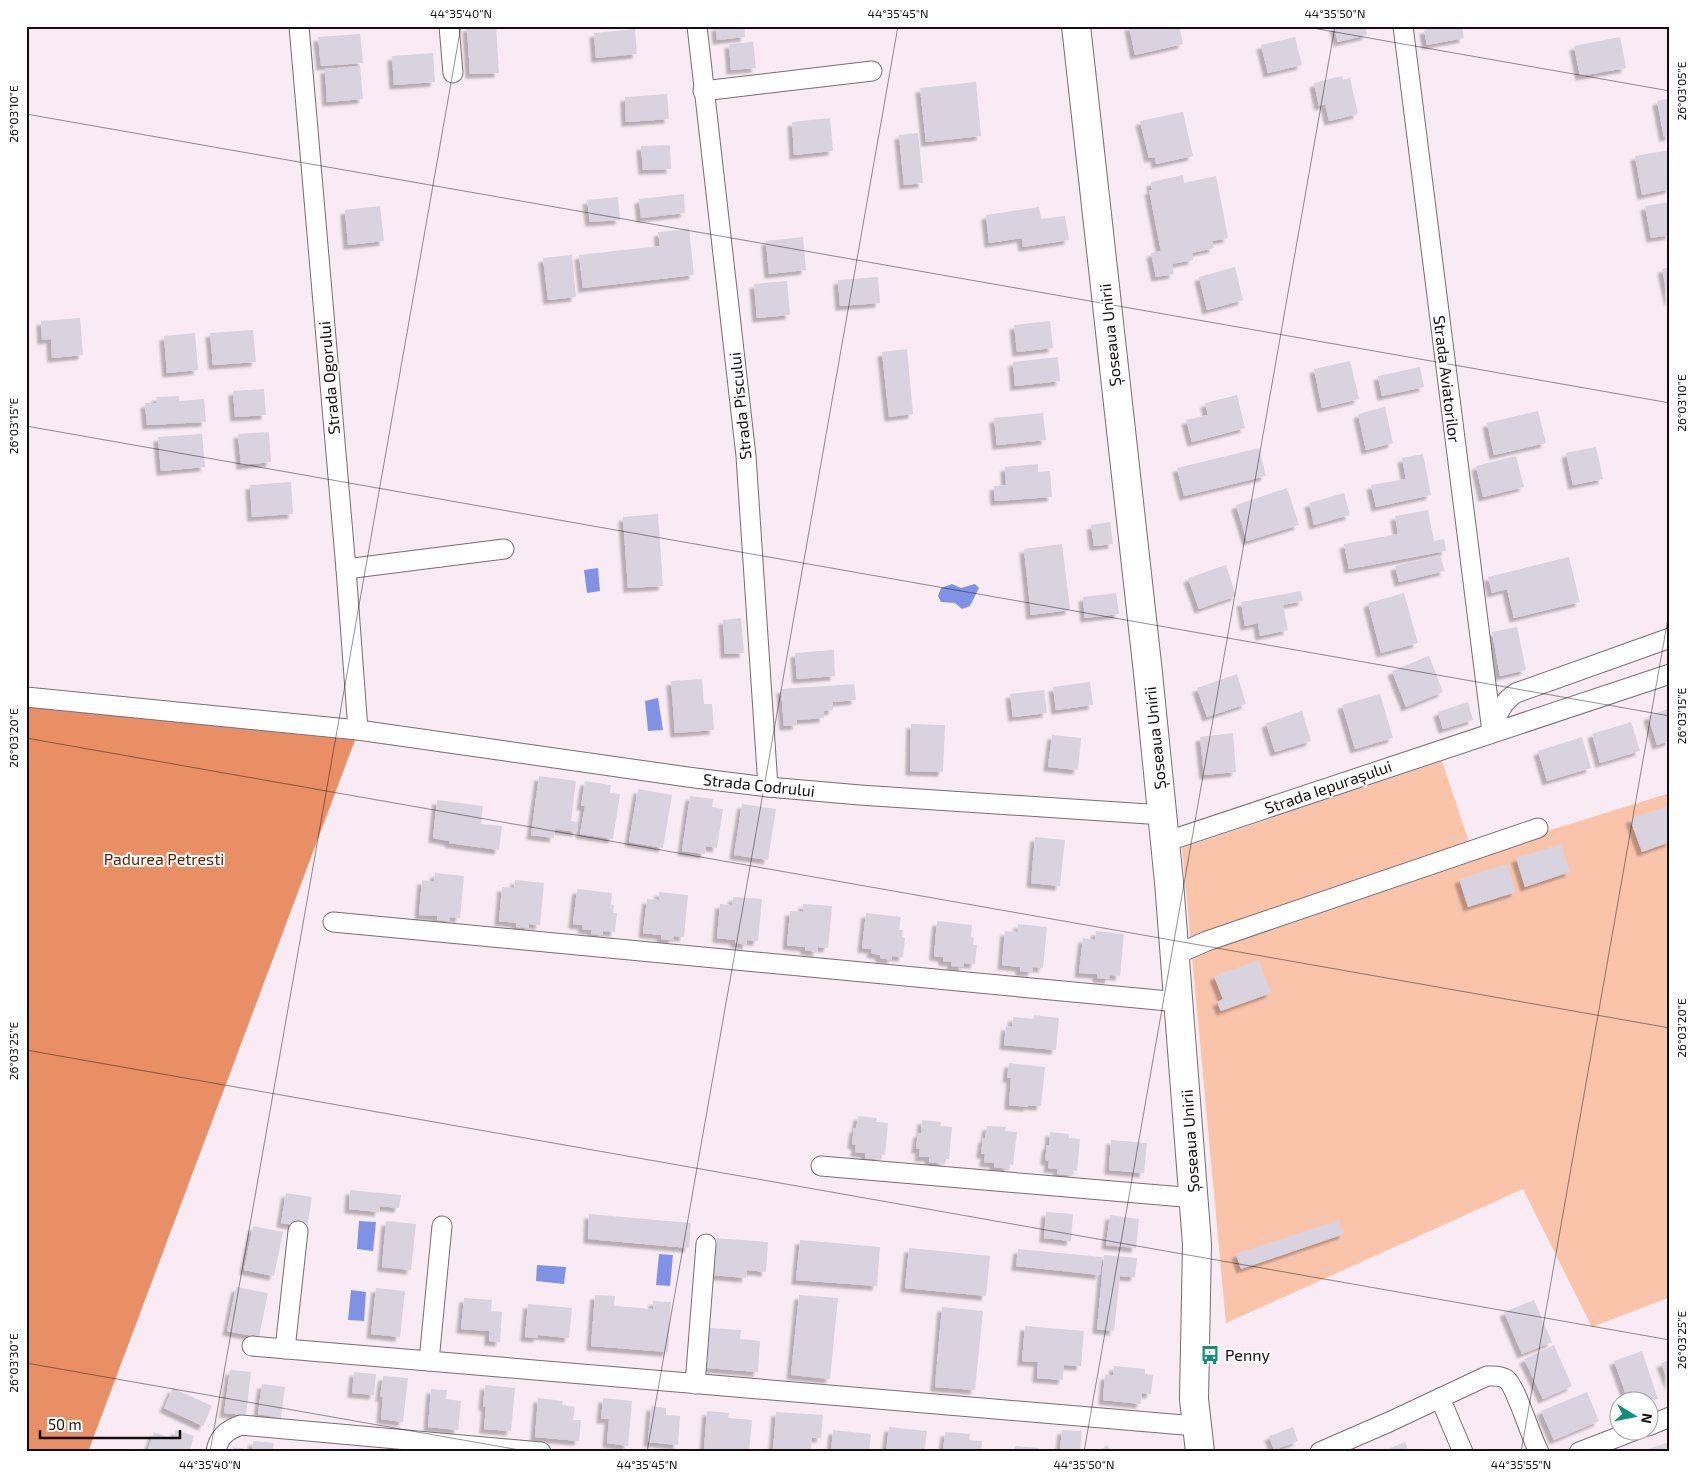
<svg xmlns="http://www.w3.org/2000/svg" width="1696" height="1478" font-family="'Exo 2',sans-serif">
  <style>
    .green { fill: #fac4ab }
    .forest { fill: #e98f65 }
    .water { fill: #8092e4 }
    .building { fill: #d9d3df; filter: url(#shadow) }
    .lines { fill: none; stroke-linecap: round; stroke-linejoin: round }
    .minor-casing { stroke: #786c73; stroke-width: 21 }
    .secondary-casing { stroke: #786c73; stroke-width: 30 }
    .minor { stroke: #fff; stroke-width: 19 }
    .secondary { stroke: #fff; stroke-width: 28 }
    .ticks { fill: none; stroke: #120e10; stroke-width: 1; stroke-opacity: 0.45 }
    .labels { text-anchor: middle; stroke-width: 4; stroke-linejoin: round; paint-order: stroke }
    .street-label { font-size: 16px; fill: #120e10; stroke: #fff }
    .park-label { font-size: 16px; fill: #551e00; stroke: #fff }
    .poi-label { font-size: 16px; fill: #120e10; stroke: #fff; text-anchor: start }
    .neatline { fill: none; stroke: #120e10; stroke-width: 2 }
    .ticks-label { font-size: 12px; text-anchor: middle; fill: #120e10 }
  </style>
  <defs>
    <filter id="shadow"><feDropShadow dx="-4.5" dy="4.5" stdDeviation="1" flood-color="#0004"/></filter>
  </defs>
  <rect width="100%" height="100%" fill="#f8ebf3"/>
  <!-- green -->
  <polygon class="green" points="1442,761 1473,854 1670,793 1670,1297 1592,1327 1523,1189 1226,1323 1182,848"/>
  <!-- forest -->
  <polygon class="forest" points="26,707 355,740 88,1452 26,1452"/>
  <!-- water -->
  <g class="water">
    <polygon points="598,568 600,591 587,593 584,570"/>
    <polygon points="952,584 961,588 975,584 979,588 970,606 962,609 955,603 941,602 938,596 941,588"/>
    <polygon points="658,698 663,730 648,731 645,701"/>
    <polygon points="359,1221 376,1222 373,1251 357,1249"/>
    <polygon points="659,1254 673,1255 670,1286 656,1285"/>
    <polygon points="537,1265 566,1267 564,1284 536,1281"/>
    <polygon points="351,1290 366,1292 364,1321 348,1320"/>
  </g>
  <!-- building -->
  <g class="building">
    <polygon points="496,26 499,73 470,74 467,27"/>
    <polygon points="716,26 744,26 745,37 717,40"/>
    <polygon points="1129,26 1179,26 1183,44 1135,55"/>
    <polygon points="1334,26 1365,26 1367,35 1338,42"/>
    <polygon points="1440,26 1462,26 1464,38 1427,45 1424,30"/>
    <polygon points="635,29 637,54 596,58 594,33"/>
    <polygon points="360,34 363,63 321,66 318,37"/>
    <polygon points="1295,37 1302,65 1268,73 1261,45"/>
    <polygon points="1620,37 1626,68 1580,76 1574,46"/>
    <polygon points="753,42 756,68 731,70 729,44"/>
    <polygon points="433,53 435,82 394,85 392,56"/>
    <polygon points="360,66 363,99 327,102 325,69"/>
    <polygon points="1342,76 1343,80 1350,78 1358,114 1329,121 1325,104 1319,106 1314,83"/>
    <polygon points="976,82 981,136 926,142 920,88"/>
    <polygon points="667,94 669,119 626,122 625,97"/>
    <polygon points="1670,98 1670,136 1664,137 1657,101"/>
    <polygon points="1183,112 1193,156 1156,164 1155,157 1149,158 1140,121"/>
    <polygon points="830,118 833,151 794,155 792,122"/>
    <polygon points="918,133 923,183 904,185 899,135"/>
    <polygon points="670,145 671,169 643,170 641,146"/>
    <polygon points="1670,150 1670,189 1642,195 1635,156"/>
    <polygon points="1183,175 1184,183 1216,176 1228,238 1212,241 1214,248 1192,253 1193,260 1172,264 1174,274 1156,277 1151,253 1161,251 1149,190 1152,190 1151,182"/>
    <polygon points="684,194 685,213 641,218 639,199"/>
    <polygon points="618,197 620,220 590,222 587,200"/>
    <polygon points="1670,202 1670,235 1651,238 1645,206"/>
    <polygon points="380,206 384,241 348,245 345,210"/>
    <polygon points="1039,207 1041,219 1065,216 1069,240 1023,247 1022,238 989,243 986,215"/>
    <polygon points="689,229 694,275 583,288 579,255 660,246 658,232"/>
    <polygon points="803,237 806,270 769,274 766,241"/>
    <polygon points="572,255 576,297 548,300 543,258"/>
    <polygon points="1235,267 1243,300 1207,310 1199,277"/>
    <polygon points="1670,267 1670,301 1669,301 1662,269"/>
    <polygon points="878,277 880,303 840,306 838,280"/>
    <polygon points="787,281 790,315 757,318 754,284"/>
    <polygon points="80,318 83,355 52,358 51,339 42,340 41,321"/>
    <polygon points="1050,321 1053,348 1017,352 1014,325"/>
    <polygon points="253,330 256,362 213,365 210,333"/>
    <polygon points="195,333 198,370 167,373 164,336"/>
    <polygon points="907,349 913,414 889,417 882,352"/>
    <polygon points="1058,357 1060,381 1015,386 1013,362"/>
    <polygon points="1350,361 1359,399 1322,408 1314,369"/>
    <polygon points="1420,367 1424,387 1382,396 1378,376"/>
    <polygon points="264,389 266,415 235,417 233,391"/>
    <polygon points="1237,395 1245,428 1192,442 1186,420 1208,415 1205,403"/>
    <polygon points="179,396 179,401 204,399 206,422 147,425 145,403 157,403 156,397"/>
    <polygon points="1385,407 1393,443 1366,450 1358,414"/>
    <polygon points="1538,411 1546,443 1494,455 1487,423"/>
    <polygon points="1043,413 1046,440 997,445 994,418"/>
    <polygon points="269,432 271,462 241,465 238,434"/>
    <polygon points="202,434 205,467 161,471 158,437"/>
    <polygon points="1596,447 1603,479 1573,485 1566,453"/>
    <polygon points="1259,448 1266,476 1184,496 1177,468"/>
    <polygon points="1423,454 1431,495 1376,507 1371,485 1406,479 1402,458"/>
    <polygon points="1516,456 1524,487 1483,497 1476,466"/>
    <polygon points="1038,464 1038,472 1050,471 1052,497 995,501 994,486 1006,485 1005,467"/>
    <polygon points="291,482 293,514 252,517 250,485"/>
    <polygon points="1287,488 1299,525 1247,541 1236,505"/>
    <polygon points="1344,493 1350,515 1314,525 1309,503"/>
    <polygon points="1428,510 1434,541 1444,539 1446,551 1349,569 1344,544 1398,534 1395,516"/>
    <polygon points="658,514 663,586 628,588 623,517"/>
    <polygon points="1110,522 1113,544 1094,546 1091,525"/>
    <polygon points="1062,544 1070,610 1031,615 1024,549"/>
    <polygon points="1440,555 1445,571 1399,582 1395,566"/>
    <polygon points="1569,557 1580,602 1514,618 1507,589 1492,593 1488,577"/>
    <polygon points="1226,565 1236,596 1199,609 1188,578"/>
    <polygon points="1301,591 1303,601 1283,605 1288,630 1260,636 1258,623 1245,626 1241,602"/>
    <polygon points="1116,593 1119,614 1085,618 1083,597"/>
    <polygon points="1404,593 1418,643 1381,653 1368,603"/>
    <polygon points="741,618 744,653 725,654 723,620"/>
    <polygon points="1517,627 1526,670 1500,676 1492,632"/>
    <polygon points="834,650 835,676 797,679 795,653"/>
    <polygon points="1429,656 1443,692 1406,707 1392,671"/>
    <polygon points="1237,674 1246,704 1207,717 1197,688"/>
    <polygon points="702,679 704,704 712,704 714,730 675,733 671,681"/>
    <polygon points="1090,682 1093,705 1056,710 1053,687"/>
    <polygon points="854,684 856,700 833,702 833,710 824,711 824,718 797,720 797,725 784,726 781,689"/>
    <polygon points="1044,690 1047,713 1013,717 1010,694"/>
    <polygon points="1380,694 1393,738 1355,749 1342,705"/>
    <polygon points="1468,702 1473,720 1443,729 1438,712"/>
    <polygon points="1670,708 1670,741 1657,745 1648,716"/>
    <polygon points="1302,711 1311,741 1275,752 1266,723"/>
    <polygon points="1631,722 1640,751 1600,763 1592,734"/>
    <polygon points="911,724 945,725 943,772 910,771"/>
    <polygon points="1233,733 1236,772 1204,775 1200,737"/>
    <polygon points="1052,735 1081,738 1078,770 1048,767"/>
    <polygon points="1582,737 1591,768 1547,781 1538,751"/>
    <polygon points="539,776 576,781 571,821 578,822 577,832 555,829 554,838 531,835"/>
    <polygon points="585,781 611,785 610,793 620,794 613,839 580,834 585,806 581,806"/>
    <polygon points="638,789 672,795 663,848 629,842"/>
    <polygon points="690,796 713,799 712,807 723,809 717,848 706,846 705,854 682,851"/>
    <polygon points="437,800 483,806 481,824 502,826 499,850 449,843 449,841 433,838"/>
    <polygon points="742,804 776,809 768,860 734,855"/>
    <polygon points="1667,806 1670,815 1670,842 1642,852 1630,819"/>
    <polygon points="1035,837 1065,840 1060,886 1031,883"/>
    <polygon points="1561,844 1570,872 1525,887 1516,858"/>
    <polygon points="1507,864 1516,892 1468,907 1459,879"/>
    <polygon points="435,873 464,876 460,918 450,917 449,921 437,920 437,916 419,915 422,880 434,882"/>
    <polygon points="515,880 544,883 540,925 529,924 529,928 516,927 517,923 499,921 502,887 514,888"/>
    <polygon points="577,889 612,893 611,905 614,905 613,913 617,913 615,932 603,931 603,935 591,934 592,930 582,929 583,925 573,924"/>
    <polygon points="659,892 688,895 684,937 674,936 673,940 661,939 661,935 643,933 647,899 659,900"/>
    <polygon points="733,897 762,899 758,941 747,940 747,945 735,943 735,940 717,938 720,904 732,905"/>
    <polygon points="803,904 832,906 828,948 818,947 817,952 805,950 805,947 787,945 790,911 803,912"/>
    <polygon points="866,913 901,917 899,930 903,930 902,937 905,938 903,957 892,956 892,960 880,958 880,955 871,953 872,949 862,948"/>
    <polygon points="937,921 972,925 971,937 974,938 973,945 977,945 975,964 964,963 963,967 951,966 952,962 943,961 943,957 934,956"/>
    <polygon points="1018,924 1047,927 1043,968 1033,967 1032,972 1020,971 1020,967 1002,965 1005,931 1018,932"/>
    <polygon points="1096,931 1124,934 1120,976 1110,975 1109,979 1097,978 1097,974 1079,973 1083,938 1095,940"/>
    <polygon points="1259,960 1271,993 1221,1011 1217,1002 1223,999 1214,976"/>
    <polygon points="1034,1015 1059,1018 1056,1050 1004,1045 1006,1026 1012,1027 1013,1017 1034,1019"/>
    <polygon points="1009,1063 1045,1067 1041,1106 1028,1105 1028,1107 1009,1105 1011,1078 1007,1078"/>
    <polygon points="858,1116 877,1118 876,1122 888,1123 885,1155 880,1154 880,1159 865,1158 865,1153 855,1152 856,1145 852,1144 854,1128 856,1129"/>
    <polygon points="922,1120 941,1122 940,1126 952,1127 949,1159 944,1159 944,1164 929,1162 929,1157 919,1157 920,1149 916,1149 918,1133 921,1133"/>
    <polygon points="987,1126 1006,1127 1005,1131 1017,1132 1013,1165 1009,1164 1009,1169 994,1167 994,1163 984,1162 985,1154 981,1154 983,1138 985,1139"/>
    <polygon points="1050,1132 1069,1134 1069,1138 1080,1139 1077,1171 1073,1170 1072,1175 1057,1174 1058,1169 1048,1168 1049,1161 1045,1160 1047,1145 1049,1145"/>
    <polygon points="1111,1140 1147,1143 1144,1173 1109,1170"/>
    <polygon points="350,1190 401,1195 399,1208 380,1206 379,1212 349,1209"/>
    <polygon points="286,1193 312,1197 307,1227 281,1223"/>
    <polygon points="1046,1212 1073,1214 1071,1241 1044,1238"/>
    <polygon points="589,1214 691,1223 689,1248 588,1239"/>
    <polygon points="1110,1215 1139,1219 1136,1248 1106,1245"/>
    <polygon points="1339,1220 1344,1234 1241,1269 1236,1254"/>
    <polygon points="386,1221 416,1224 411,1270 382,1267"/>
    <polygon points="253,1226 283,1232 274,1276 244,1270"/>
    <polygon points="715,1238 768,1242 766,1272 747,1270 746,1278 712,1275"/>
    <polygon points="800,1240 880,1247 877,1286 796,1280"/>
    <polygon points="909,1248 990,1256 986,1296 905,1288"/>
    <polygon points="1018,1249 1102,1257 1100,1275 1016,1266"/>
    <polygon points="1104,1255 1137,1258 1135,1277 1120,1276 1114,1331 1097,1329"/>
    <polygon points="236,1287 268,1293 259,1337 227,1331"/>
    <polygon points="376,1288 405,1291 400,1337 371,1334"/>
    <polygon points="595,1295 615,1296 614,1306 653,1309 653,1301 671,1302 668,1352 591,1346"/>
    <polygon points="799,1295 838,1298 830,1379 791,1375"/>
    <polygon points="464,1298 492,1300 491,1311 502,1312 500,1342 489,1341 489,1331 461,1329"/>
    <polygon points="1534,1300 1552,1342 1522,1354 1504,1312"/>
    <polygon points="528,1304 572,1308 569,1338 538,1335 538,1338 525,1337"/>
    <polygon points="942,1307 983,1311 975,1390 935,1387"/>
    <polygon points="1025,1326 1084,1331 1081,1366 1064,1365 1063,1380 1037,1378 1038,1362 1022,1361"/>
    <polygon points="709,1328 741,1330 740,1339 760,1341 758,1372 706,1368"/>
    <polygon points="1554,1345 1572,1386 1543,1399 1524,1359"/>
    <polygon points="1642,1351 1658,1399 1648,1402 1648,1400 1628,1400 1614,1361"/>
    <polygon points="1670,1360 1670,1386 1661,1363"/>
    <polygon points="1114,1366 1145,1369 1145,1374 1153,1375 1151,1394 1142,1393 1141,1404 1103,1400 1105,1375 1113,1375"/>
    <polygon points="230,1370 251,1372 246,1415 224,1413"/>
    <polygon points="354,1372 376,1374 374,1395 352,1393"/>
    <polygon points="383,1376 408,1378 403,1422 381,1419 383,1397 380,1397"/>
    <polygon points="262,1384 285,1387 281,1418 258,1414"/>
    <polygon points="485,1385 515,1388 511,1431 484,1429 486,1407 483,1406"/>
    <polygon points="173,1388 212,1406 203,1426 164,1408"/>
    <polygon points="431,1389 447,1390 446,1399 461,1401 458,1430 428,1427"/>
    <polygon points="1587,1392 1599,1421 1554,1440 1541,1411"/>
    <polygon points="538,1398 563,1401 562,1405 575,1407 573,1420 581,1420 579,1441 535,1437"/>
    <polygon points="603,1398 632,1401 628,1446 607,1443 609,1419 601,1419"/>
    <polygon points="651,1406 666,1408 666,1415 680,1416 678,1445 648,1442"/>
    <polygon points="707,1411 729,1413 728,1418 752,1420 749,1452 704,1449"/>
    <polygon points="776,1412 823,1415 821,1438 812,1438 811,1452 773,1451"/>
    <polygon points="889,1427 927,1431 924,1452 886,1452"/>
    <polygon points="1293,1427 1298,1441 1274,1450 1269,1436"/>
    <polygon points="176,1430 194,1436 189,1452 157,1452 148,1449 154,1432 173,1439"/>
    <polygon points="833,1430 871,1434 869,1452 831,1452"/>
    <polygon points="1062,1430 1082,1431 1080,1452 1060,1450"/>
    <polygon points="945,1432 970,1434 969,1440 982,1441 981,1452 943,1452"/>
    <polygon points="253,1441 274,1443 272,1452 232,1452 233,1447 252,1450"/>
    <polygon points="1405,1442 1409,1452 1381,1452"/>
    <polygon points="1667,1443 1670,1452 1641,1452 1641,1451"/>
    <polygon points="1107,1445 1112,1452 1099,1452"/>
    <polygon points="1015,1446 1039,1448 1039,1452 1014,1452"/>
  </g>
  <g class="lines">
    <!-- minor casing -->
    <g class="minor-casing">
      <g id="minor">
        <polyline points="299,26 346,569 358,730"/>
        <polyline points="449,26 453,73"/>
        <polyline points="697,26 746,456 768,787"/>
        <polyline points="1403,26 1492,732"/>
        <polyline points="703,91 872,71"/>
        <polyline points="346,569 504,549"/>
        <polyline points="26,697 358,730 695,778 768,787 860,795 1163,815"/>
        <path d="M1493,729c5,-16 9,-27 23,-36l154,-55"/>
        <polyline points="1165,842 1670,674"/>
        <polyline points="333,922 1179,1002"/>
        <polyline points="1175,955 1207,941 1538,828"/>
        <polyline points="821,1166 1195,1198"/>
        <polyline points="252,1346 1196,1426"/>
        <polyline points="285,1349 298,1231"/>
        <polyline points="429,1361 442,1226"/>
        <polyline points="695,1384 706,1244"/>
        <polyline points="1440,1398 1463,1452"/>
        <polyline points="1648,1426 1670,1417"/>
        <path d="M216,1452c2,-15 11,-22 25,-27l300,27"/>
        <path d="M1320,1452l69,-30 98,-46c6,0 13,-1 19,3 10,7 25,59 33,73"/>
        <polyline points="1579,1452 1636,1430"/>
      </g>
    </g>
    <!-- secondary casing -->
    <g class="secondary-casing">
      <polyline id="secondary" points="1076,26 1148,673 1169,882 1197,1244 1194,1399 1200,1452"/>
    </g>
    <!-- minor -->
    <use href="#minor" class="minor"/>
    <!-- secondary -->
    <use href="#secondary" class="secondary"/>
  </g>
  <!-- ticks -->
  <path class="ticks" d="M1301,26l369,65M26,114l1644,289M26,426l1644,290M26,738l1644,290M26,1050l1644,290M26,1363l505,89M210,1452l251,-1426M647,1452l251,-1426M1084,1452l251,-1426M1521,1452l149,-845"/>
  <!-- icons -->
  <defs>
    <g id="bus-bare" transform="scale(1.5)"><path d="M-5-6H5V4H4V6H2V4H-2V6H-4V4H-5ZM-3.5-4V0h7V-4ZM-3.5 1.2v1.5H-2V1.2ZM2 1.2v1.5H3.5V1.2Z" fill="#109076" stroke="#fff" stroke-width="2.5" paint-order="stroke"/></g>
  </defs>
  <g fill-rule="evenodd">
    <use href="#bus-bare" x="1210" y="1355"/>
  </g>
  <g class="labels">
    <!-- street labels -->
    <g class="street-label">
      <text transform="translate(1110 335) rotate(-96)" y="6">Șoseaua Unirii</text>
      <text transform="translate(329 378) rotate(-95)" y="6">Strada Ogorului</text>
      <text transform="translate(1447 379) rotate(83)" y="6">Strada Aviatorilor</text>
      <text transform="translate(740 406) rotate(-96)" y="6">Strada Piscului</text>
      <text transform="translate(1155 738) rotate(-96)" y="6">Șoseaua Unirii</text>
      <text transform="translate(759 785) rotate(6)" y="6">Strada Codrului</text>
      <text transform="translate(1328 787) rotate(-19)" y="6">Strada Iepurașului</text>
      <text transform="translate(1190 1141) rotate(-94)" y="6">Șoseaua Unirii</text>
    </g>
    <!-- park labels -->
    <g class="park-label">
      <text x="164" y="865">Padurea Petresti</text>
    </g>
    <!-- poi labels -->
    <g class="poi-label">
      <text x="1225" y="1361">Penny</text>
    </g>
  </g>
  <!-- border -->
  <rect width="1696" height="1478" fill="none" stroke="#ffffff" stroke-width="55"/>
  <!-- north arrow -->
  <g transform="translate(1634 1416) rotate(100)"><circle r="24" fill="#ffffff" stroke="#a09f9f"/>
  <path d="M0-4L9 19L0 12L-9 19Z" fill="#109076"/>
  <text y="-8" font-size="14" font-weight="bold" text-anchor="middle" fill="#120e10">N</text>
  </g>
  <!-- scale -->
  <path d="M40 1430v8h140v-8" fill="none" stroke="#120e10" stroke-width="2.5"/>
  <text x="48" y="1430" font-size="15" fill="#120e10" stroke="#ffffff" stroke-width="4" paint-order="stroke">50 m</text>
  <rect x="28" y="28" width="1640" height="1422" class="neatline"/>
  <g class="ticks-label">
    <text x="461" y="18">44°35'40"N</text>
    <text x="898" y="18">44°35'45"N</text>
    <text x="1335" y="18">44°35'50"N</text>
    <text transform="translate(1682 91) rotate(-90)" y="4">26°03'05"E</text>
    <text transform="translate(14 114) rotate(-90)" y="4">26°03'10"E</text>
    <text transform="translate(1682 403) rotate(-90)" y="4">26°03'10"E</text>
    <text transform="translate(14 426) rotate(-90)" y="4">26°03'15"E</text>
    <text transform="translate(1682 716) rotate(-90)" y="4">26°03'15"E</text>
    <text transform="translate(14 738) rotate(-90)" y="4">26°03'20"E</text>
    <text transform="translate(1682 1028) rotate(-90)" y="4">26°03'20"E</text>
    <text transform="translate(14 1051) rotate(-90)" y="4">26°03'25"E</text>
    <text transform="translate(1682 1340) rotate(-90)" y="4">26°03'25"E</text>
    <text transform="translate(14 1363) rotate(-90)" y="4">26°03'30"E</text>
    <text x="210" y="1469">44°35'40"N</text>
    <text x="647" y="1469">44°35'45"N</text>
    <text x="1084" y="1469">44°35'50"N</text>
    <text x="1521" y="1469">44°35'55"N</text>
  </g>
</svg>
